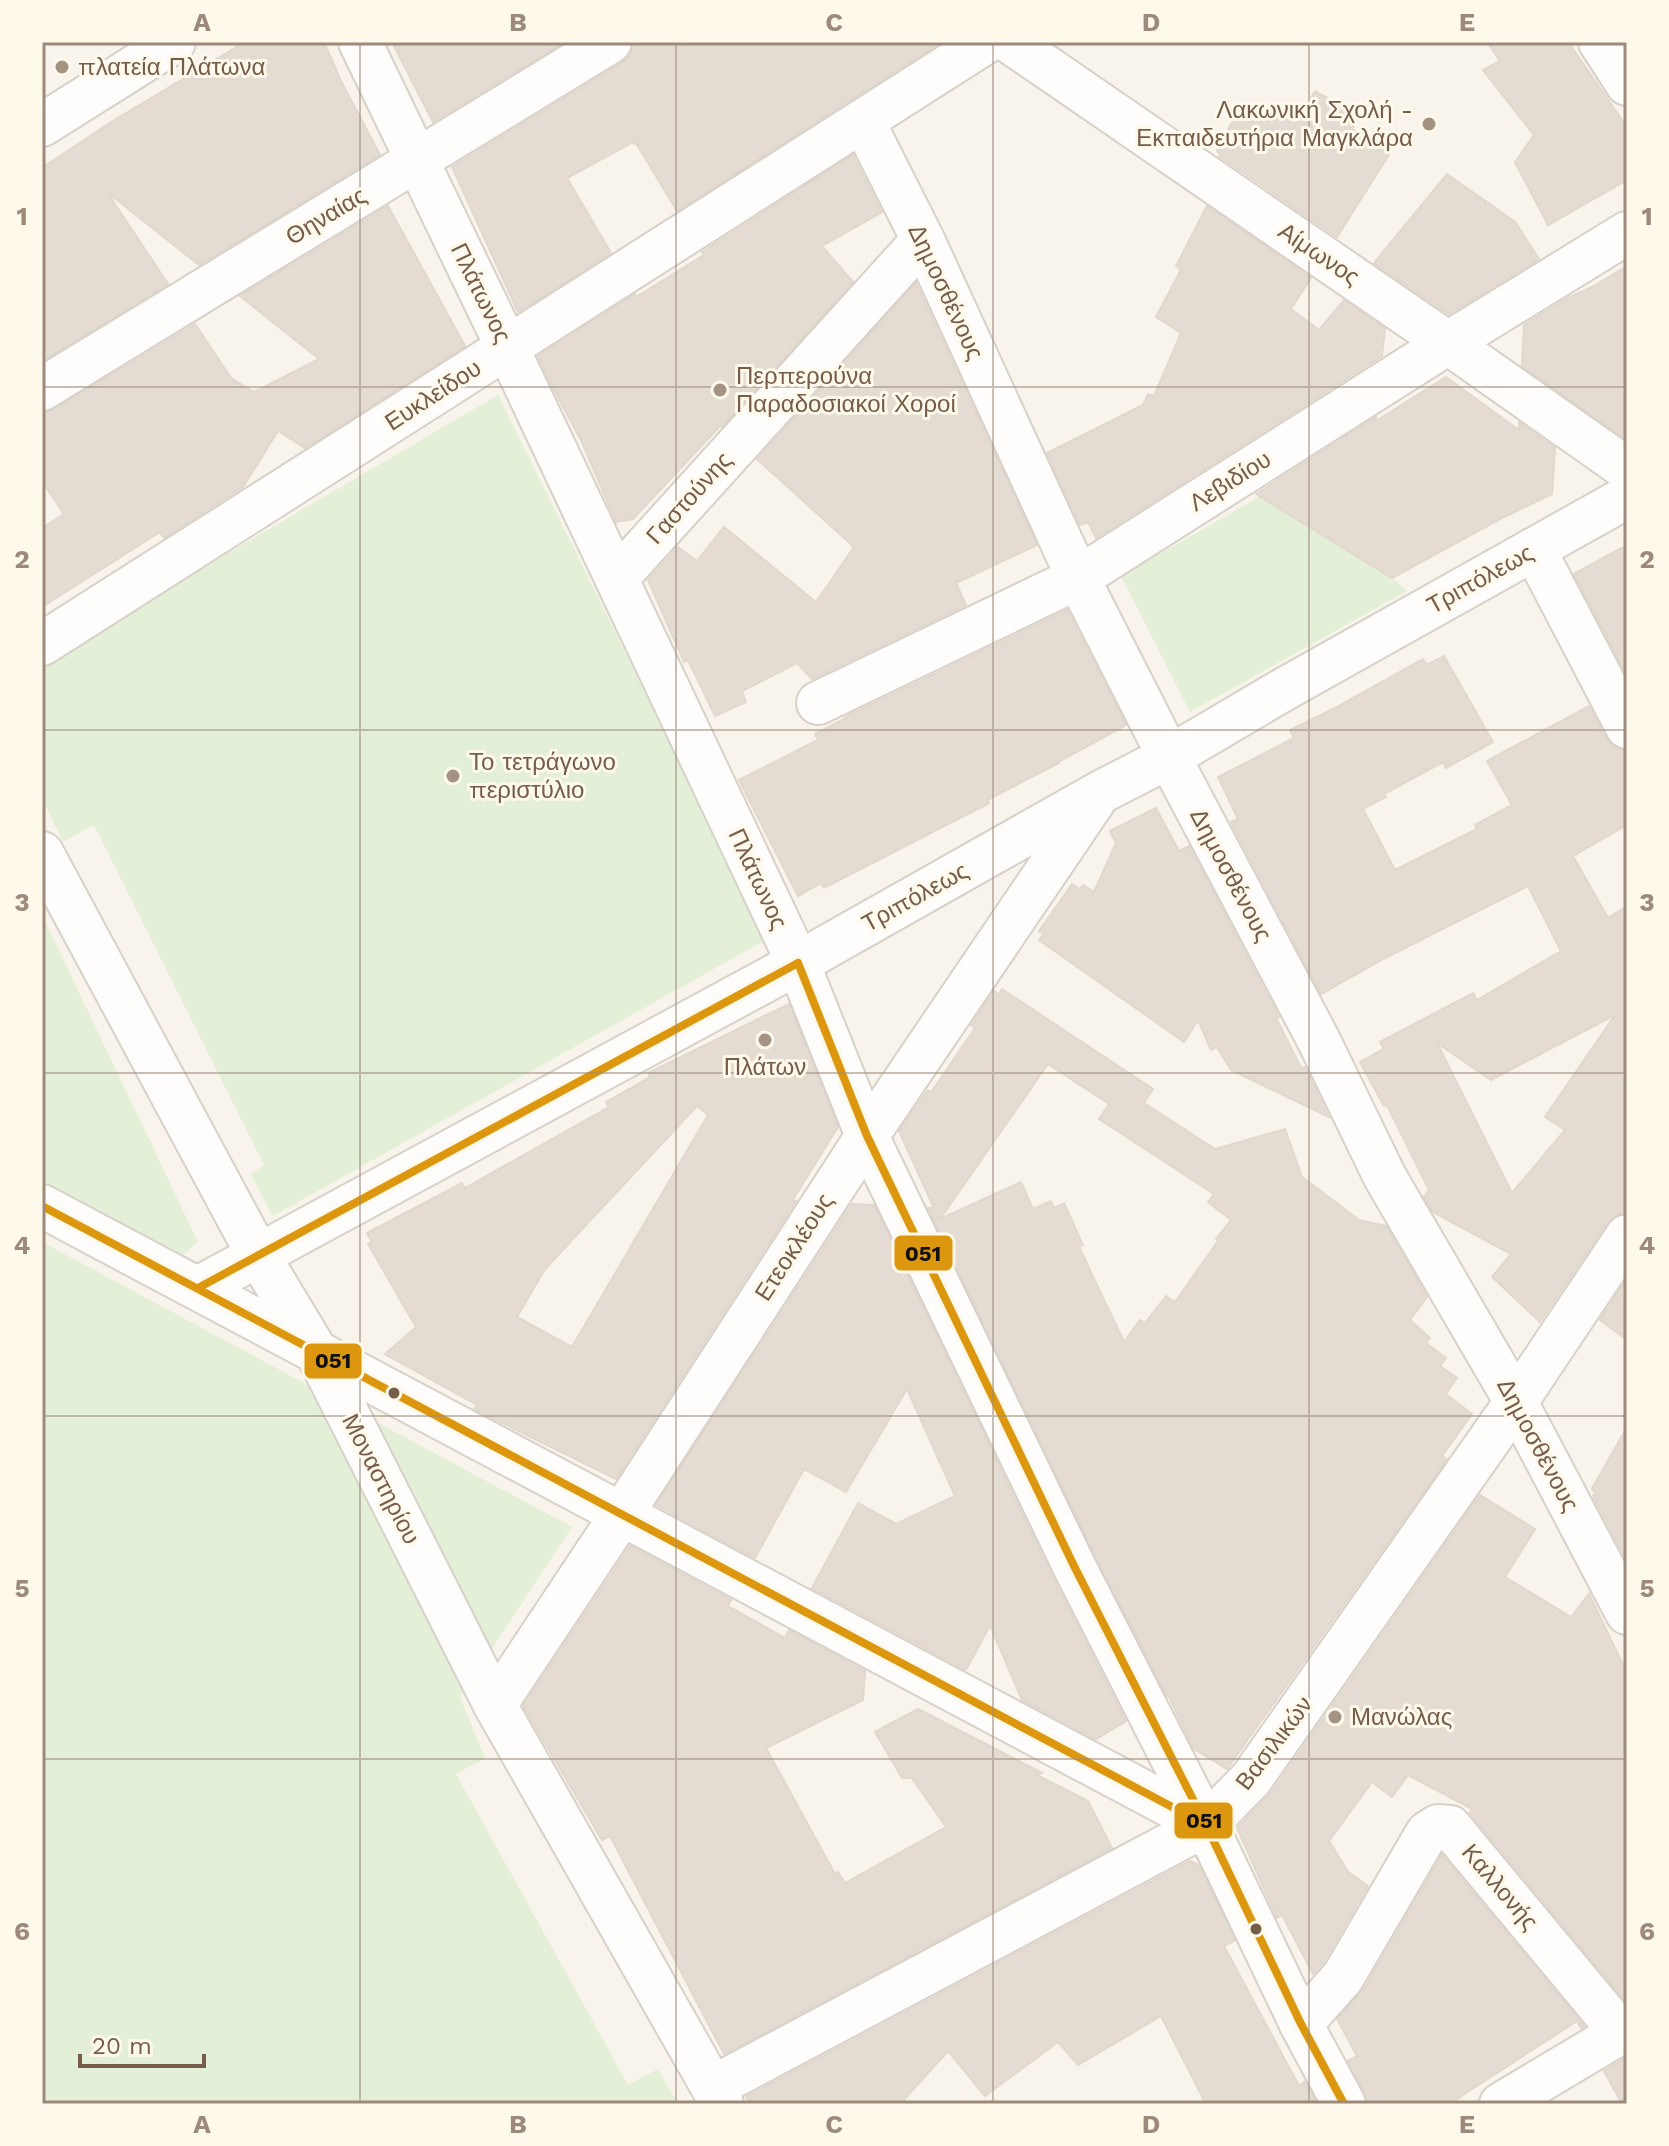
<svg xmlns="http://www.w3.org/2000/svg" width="1669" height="2146" font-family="'Work Sans',sans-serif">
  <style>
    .green { fill: #e3efd6 }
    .building { fill: #e4dcd2; stroke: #e1d7cd; stroke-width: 2; fill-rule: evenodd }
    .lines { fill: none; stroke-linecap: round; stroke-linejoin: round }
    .minor-casing { stroke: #d7d1c9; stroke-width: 46 }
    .minor { stroke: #fefdfc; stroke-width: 42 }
    .bus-1-casing { stroke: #fff9ec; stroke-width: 14 }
    .bus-1 { stroke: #dd970f; stroke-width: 8 }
    .grid { fill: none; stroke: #9d8a7a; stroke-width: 2; stroke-opacity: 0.55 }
    .poi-dot { fill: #a49282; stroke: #fff9ec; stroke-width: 3 }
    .bus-dot { fill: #765d4a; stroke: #fff9ec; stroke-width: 3 }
    .labels { text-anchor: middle; stroke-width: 6; stroke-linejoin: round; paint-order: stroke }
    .poi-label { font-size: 24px; fill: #765d4a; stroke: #fff9ec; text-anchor: start }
    .street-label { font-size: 24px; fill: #765d4a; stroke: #fff9ec }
    .line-badge { stroke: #fff9ec; stroke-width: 3 }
    .pale-badge-label { font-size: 22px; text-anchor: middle; font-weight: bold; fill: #111 }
    .neatline { fill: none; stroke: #9d8a7a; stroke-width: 3 }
    .grid-label { font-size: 26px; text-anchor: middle; font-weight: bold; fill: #9d8a7a }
  </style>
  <rect width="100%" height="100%" fill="#f8f4eb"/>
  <!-- green -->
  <g class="green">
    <polygon points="498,395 767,939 273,1216 251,1175 264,1165 94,825 63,842 42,798 42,662"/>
    <polygon points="1261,496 1392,578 1407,591 1190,712 1121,576"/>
    <polygon points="42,915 198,1242 183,1255 42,1181"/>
    <polygon points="42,1242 572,1527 460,1697 485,1758 456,1774 628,2085 658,2069 678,2104 42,2104"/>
  </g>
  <!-- building -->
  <g class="building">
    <polygon points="245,42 324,42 341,81 380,155 199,265 107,192 168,284 42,361 42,168 111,122"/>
    <polygon points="392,42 564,42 433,122"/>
    <polygon points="634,42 941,42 677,211 636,143 634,144 633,142 567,178 611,253 518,312 452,167 623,62 631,54"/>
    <polygon points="1487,42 1568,42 1627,127 1627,180 1548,225 1515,162 1534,135 1483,70 1500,61"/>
    <polygon points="1315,91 1359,116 1352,129 1390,153 1337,237 1219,156 1220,155 1217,151 1242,103 1260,116 1263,107 1295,124"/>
    <polygon points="853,155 882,212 822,246 853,282 722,427 720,426 633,519 616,522 581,440 554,390 538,356 635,294 636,297 704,255 702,252"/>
    <polygon points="1447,174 1515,222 1539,259 1449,314 1374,263"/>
    <polygon points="388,206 465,346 305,448 278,431 243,487 164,538 160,532 42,607 42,528 64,514 42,481 42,413 55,409 195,324 231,378 254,392 319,359 240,296"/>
    <polygon points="1207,206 1311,278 1291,309 1319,330 1344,300 1385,329 1382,356 1096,538 1088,522 1080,525 1047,453 1143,405 1148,394 1154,396 1181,333 1156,317 1181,270 1176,266"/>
    <polygon points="1627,266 1627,440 1522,366 1524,325 1566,299 1594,286"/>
    <polygon points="916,283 1037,545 956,583 966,605 812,679 797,663 742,691 746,702 715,716 688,660 684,662 648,580 678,547 697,561 724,527 816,602 854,547 757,459"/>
    <polygon points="1446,377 1519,430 1519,422 1555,448 1552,494 1500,519 1392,578 1256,494 1376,417 1376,421"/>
    <polygon points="1627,545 1627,675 1574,574"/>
    <polygon points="1067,610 1126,725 1058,762 1059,763 987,800 989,803 824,888 821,883 798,896 739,780 818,740 815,734 846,718 845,717"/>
    <path d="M1444,656l49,86 -47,26 -3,-6 -59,32 2,3 -23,12 32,61 82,-41 -2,-4 37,-20 -25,-44 102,-55 17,33 9,9 12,3v74l-54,31 35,62 19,-12v306l-11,3 -9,8 -67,99 -48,-45 19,-23 -78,-42 -9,-15 5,-7 -42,-85 -3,1 -24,-44 24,-13 -4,-7 93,-49 4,7 84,-49 -33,-65 -143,72 -64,36 -90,-172 7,-3 -20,-42 76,-39 -4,-8 43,-21 90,-50 4,6zM1615,1015l-70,102 20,13 -53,63 -75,-150 54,37z"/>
    <polygon points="1156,808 1179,851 1189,846 1279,1017 1276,1018 1301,1068 1305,1067 1329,1117 1231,1070 1217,1047 1211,1050 1198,1020 1184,1042 1039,940 1044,933 1039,931 1072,884 1080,889 1083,885 1094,892 1116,843 1110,831"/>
    <path d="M1002,989l151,100 -9,14 71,46 70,-20 17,48 57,43 27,6 41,71 -17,23 20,18 -4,5 20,15 -6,8 17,12 -11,16 26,20 -30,42 5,3 -220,310 -33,-20 -26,-54 -1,1 -71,-139 -168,-349h6l-35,-77 28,-40h5l43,-63 -4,-3 23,-34 5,4zM1048,1064l61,40 -10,15 115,75 -6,8 23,18 -15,19 2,2 -43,61 -9,-6 -21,27 -5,-3 -16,22 -45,-95 4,-2 -19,-42 -10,5 -3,-7 -18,8 -12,-27 -81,37z"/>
    <path d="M789,1004l49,123 -46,74h4l-180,278 -142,-70 3,-4 -92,-51 31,-27 -48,-83 4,-2 -5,-9 95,-50 3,5 144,-81 -3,-5 44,-25 -2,-4zM697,1106l11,9 -136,232 -55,-30 28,-48z"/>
    <polygon points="852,1204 874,1205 1053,1578 1126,1721 1096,1739 1022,1700 990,1625 966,1670 812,1588 858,1503 896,1524 955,1496 907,1389 846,1492 804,1469 755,1558 656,1505"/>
    <polygon points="1627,1279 1627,1340 1600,1320"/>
    <polygon points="1627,1427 1627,1561 1593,1496 1595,1493 1592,1489"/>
    <polygon points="1480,1495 1535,1529 1505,1577 1571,1617 1589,1594 1627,1673 1627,2003 1470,1813 1472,1809 1408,1775 1392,1797 1372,1782 1329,1841 1348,1872 1368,1886 1323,1963 1313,1974 1282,1915 1277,1918 1237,1828 1271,1793"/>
    <polygon points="630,1546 731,1600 728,1606 785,1638 789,1630 865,1671 863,1700 766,1748 835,1874 838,1872 845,1883 946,1827 912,1778 902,1778 875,1732 918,1709 1042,1773 1037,1775 1088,1801 1112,1848 724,2054 610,1836 602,1840 523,1706"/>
    <polygon points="1442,1855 1584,2026 1581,2028 1577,2021 1449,2104 1368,2104 1365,2093 1348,2061 1357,2056 1337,2019 1364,1989"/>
    <polygon points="1190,1861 1199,1865 1235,1940 1224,1946 1299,2086 1305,2082 1317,2104 1206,2104 1161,2016 1078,2065 1058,2042 985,2096 948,2051 900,2104 750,2104 746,2097"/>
    <polygon points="1627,2057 1627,2104 1622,2104 1604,2071"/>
  </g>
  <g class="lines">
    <!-- minor casing -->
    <g class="minor-casing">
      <g id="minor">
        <polyline points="360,42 507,347 798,963 867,1136 1075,1568 1206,1825 1301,2024 1344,2104"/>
        <polyline points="1010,42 1448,343 1627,469"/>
        <polyline points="1600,42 1627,84"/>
        <polyline points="863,121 923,240 1078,578 1169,757 1319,1041 1385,1177 1516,1402 1627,1613"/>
        <polyline points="42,125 174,42"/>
        <polyline points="42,389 610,42"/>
        <polyline points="1534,549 1627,727"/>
        <polyline points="617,578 923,240"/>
        <polyline points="42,644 986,42"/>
        <polyline points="818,703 1078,578 1448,343 1627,233"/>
        <polyline points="42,853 258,1255 316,1351 495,1705 722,2104"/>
        <polyline points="42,1206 1206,1825"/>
        <polyline points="198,1288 798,963 1099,793 1169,757 1281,691 1627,497"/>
        <polyline points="495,1705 622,1514 867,1136 1094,801"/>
        <polyline points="1301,2024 1343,1977 1427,1833 1438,1826 1450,1827 1621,2033"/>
        <polyline points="713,2087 1206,1825 1251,1779 1516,1402 1627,1236"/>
        <polyline points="1501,2104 1627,2029"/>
      </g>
    </g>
    <!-- minor -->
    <use href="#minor" class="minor"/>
    <!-- bus-1 casing -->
    <g class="bus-1-casing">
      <g id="bus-1">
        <polyline points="798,963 867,1136 1075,1568 1206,1825 1301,2024 1344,2104"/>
        <polyline points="42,1206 1206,1825"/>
        <polyline points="198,1288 798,963"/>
      </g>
    </g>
    <!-- bus-1 -->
    <use href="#bus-1" class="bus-1"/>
  </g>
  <!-- grid -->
  <path class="grid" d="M360,42v2062M676,42v2062M993,42v2062M1309,42v2062M42,387h1585M42,730h1585M42,1073h1585M42,1416h1585M42,1759h1585"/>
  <!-- markers -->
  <g class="poi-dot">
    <circle cx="62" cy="67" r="8"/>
    <circle cx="1429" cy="124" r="8"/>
    <circle cx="720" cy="390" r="8"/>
    <circle cx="453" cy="776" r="8"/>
    <circle cx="765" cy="1040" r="8"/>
    <circle cx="1335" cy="1717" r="8"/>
  </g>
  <g class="bus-dot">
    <circle cx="394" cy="1393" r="7"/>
    <circle cx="1256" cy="1929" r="7"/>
  </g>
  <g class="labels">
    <!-- poi labels -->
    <g class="poi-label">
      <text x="78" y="75">πλατεία Πλάτωνα</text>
      <text x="1413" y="118" text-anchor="end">Λακωνική Σχολή -<tspan x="1413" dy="28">Εκπαιδευτήρια Μαγκλάρα</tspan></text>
      <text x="736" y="384">Περπερούνα<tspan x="736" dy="28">Παραδοσιακοί Χοροί</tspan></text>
      <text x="469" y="770">Το τετράγωνο<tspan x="469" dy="28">περιστύλιο</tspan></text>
      <text x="765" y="1075" text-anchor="middle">Πλάτων</text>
      <text x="1351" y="1725">Μανώλας</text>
    </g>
    <!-- street labels -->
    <g class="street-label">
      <text transform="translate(326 216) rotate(-31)" y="8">Θηναίας</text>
      <text transform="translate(1319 254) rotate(34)" y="8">Αίμωνος</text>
      <text transform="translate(946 292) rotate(65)" y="8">Δημοσθένους</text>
      <text transform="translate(481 293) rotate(64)" y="8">Πλάτωνος</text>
      <text transform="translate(433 395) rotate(-33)" y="8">Ευκλείδου</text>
      <text transform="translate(1230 481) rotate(-32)" y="8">Λεβιδίου</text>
      <text transform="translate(689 498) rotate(-48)" y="8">Γαστούνης</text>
      <text transform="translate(1480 579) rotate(-29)" y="8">Τριπόλεως</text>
      <text transform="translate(1231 875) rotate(62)" y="8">Δημοσθένους</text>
      <text transform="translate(758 879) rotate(65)" y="8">Πλάτωνος</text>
      <text transform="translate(915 897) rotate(-29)" y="8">Τριπόλεως</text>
      <text transform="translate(794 1247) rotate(-57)" y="8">Ετεοκλέους</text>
      <text transform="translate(1538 1445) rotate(62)" y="8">Δημοσθένους</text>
      <text transform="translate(381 1479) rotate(63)" y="8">Μοναστηρίου</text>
      <text transform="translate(1274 1743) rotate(-53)" y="8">Βασιλικών</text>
      <text transform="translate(1500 1887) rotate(50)" y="8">Καλλονής</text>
    </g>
  </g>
  <g class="line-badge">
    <rect x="893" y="1234" width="61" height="38" rx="8" fill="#dd970f"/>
    <rect x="303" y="1342" width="60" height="38" rx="8" fill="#dd970f"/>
    <rect x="1173" y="1801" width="61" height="39" rx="8" fill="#dd970f"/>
  </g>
  <g class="pale-badge-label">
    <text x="923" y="1261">051</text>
    <text x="333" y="1368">051</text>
    <text x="1204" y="1828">051</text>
  </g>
  <!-- border -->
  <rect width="1669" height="2146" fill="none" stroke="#fff9ec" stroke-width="88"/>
  <!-- scale -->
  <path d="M80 2054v12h124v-12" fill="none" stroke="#765d4a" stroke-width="4"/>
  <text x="92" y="2054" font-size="24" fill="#765d4a" stroke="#fff9ec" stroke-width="6" paint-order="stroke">20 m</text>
  <rect x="44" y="44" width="1581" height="2058" class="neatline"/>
  <g class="grid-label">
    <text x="202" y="31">A</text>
    <text x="518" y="31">B</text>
    <text x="834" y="31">C</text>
    <text x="1151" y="31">D</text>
    <text x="1467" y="31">E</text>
    <text x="22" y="225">1</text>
    <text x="1647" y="225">1</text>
    <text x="22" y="568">2</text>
    <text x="1647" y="568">2</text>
    <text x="22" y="911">3</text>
    <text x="1647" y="911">3</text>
    <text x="22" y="1254">4</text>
    <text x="1647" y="1254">4</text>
    <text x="22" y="1597">5</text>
    <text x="1647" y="1597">5</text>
    <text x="22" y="1940">6</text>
    <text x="1647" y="1940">6</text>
    <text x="202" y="2133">A</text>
    <text x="518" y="2133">B</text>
    <text x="834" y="2133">C</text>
    <text x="1151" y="2133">D</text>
    <text x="1467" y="2133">E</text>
  </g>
</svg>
